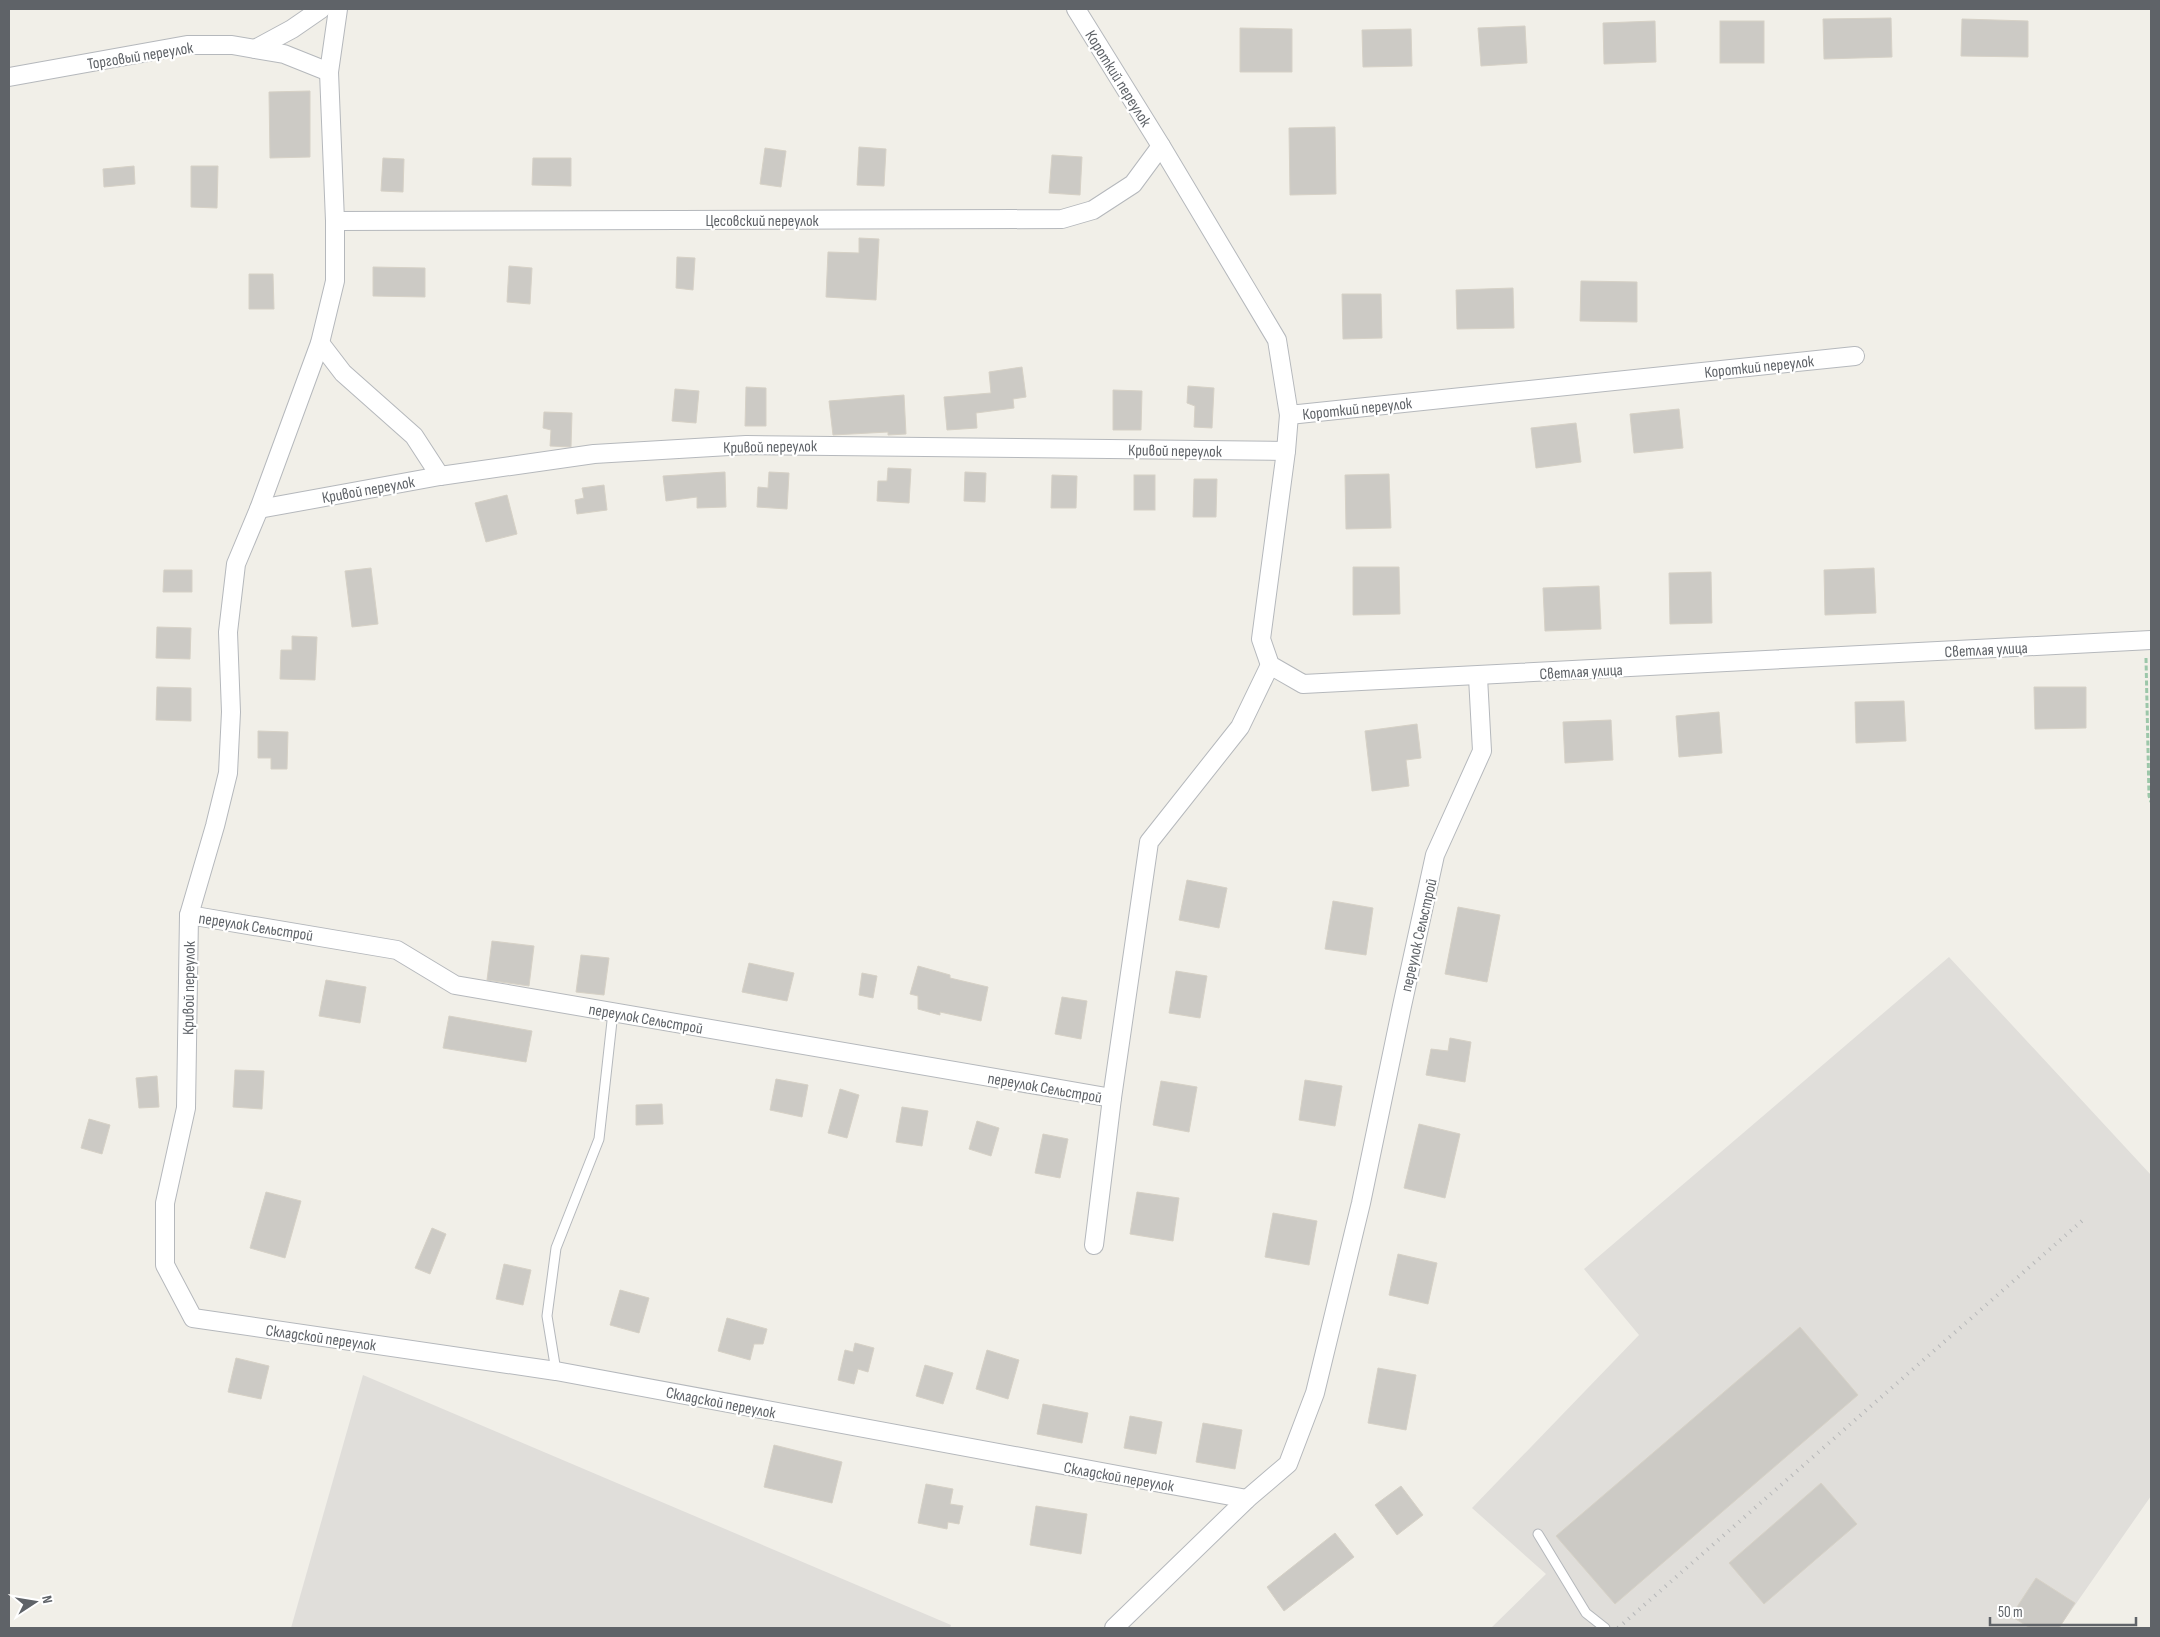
<svg xmlns="http://www.w3.org/2000/svg" width="2160" height="1637" font-family="'Sofia Sans Condensed',sans-serif">
  <style>
    .industrial { fill: #e0deda }
    .building { fill: #cccac5; stroke: #d6d1c6 }
    .lines { fill: none; stroke-linecap: round; stroke-linejoin: round }
    .lane-casing { stroke: #b5b8bc; stroke-width: 11 }
    .street-casing { stroke: #b5b8bc; stroke-width: 20 }
    .path { stroke: #9cc7a9; stroke-width: 3; stroke-dasharray: 5 2.5; stroke-linecap: butt }
    .lane { stroke: #fff; stroke-width: 9 }
    .street { stroke: #fff; stroke-width: 18 }
    .rail { stroke: #b6b7b8; stroke-width: 4; stroke-dasharray: 1 6; stroke-linecap: butt }
    .labels { text-anchor: middle; stroke-width: 4.5; stroke-linejoin: round; paint-order: stroke }
    .street-label { font-size: 16px; fill: #5f6368; stroke: #fff }
  </style>
  <rect width="100%" height="100%" fill="#f1efe8"/>
  <!-- industrial -->
  <g class="industrial">
    <polygon points="1949,957 2151,1175 2151,1496 2059,1628 1491,1628 1546,1574 1472,1508 1639,1335 1584,1269"/>
    <polygon points="363,1375 951,1625 950,1628 291,1628"/>
  </g>
  <!-- building -->
  <g class="building">
    <polygon points="1891,18 1892,57 1824,59 1823,19"/>
    <polygon points="1962,19 2028,21 2028,57 1961,56"/>
    <polygon points="1655,21 1656,62 1604,64 1603,23"/>
    <rect x="1720" y="21" width="44" height="42"/>
    <polygon points="1525,26 1527,63 1481,66 1478,28"/>
    <polygon points="1240,28 1292,29 1292,72 1240,72"/>
    <polygon points="1411,29 1412,66 1363,67 1362,30"/>
    <polygon points="310,91 310,157 270,158 269,92"/>
    <polygon points="1335,127 1336,194 1290,195 1289,128"/>
    <polygon points="859,147 886,149 884,186 857,185"/>
    <polygon points="765,148 786,151 781,187 760,184"/>
    <polygon points="1052,155 1082,157 1080,195 1049,193"/>
    <polygon points="383,158 404,159 403,192 381,191"/>
    <polygon points="533,158 571,158 571,186 532,185"/>
    <polygon points="134,166 135,184 104,187 103,169"/>
    <polygon points="191,166 218,166 217,208 191,207"/>
    <polygon points="859,238 879,239 876,300 826,297 828,252 859,253"/>
    <polygon points="677,257 695,258 693,290 676,288"/>
    <polygon points="509,266 532,268 530,304 507,302"/>
    <polygon points="373,267 425,268 425,297 373,296"/>
    <polygon points="249,274 273,274 274,309 249,309"/>
    <polygon points="1581,281 1637,282 1637,322 1580,321"/>
    <polygon points="1513,288 1514,328 1457,329 1456,290"/>
    <polygon points="1342,294 1381,294 1382,338 1343,339"/>
    <polygon points="1022,367 1026,397 1013,399 1014,408 976,413 977,428 947,430 944,397 991,393 989,372"/>
    <polygon points="1188,386 1214,388 1212,428 1194,427 1195,406 1187,403"/>
    <polygon points="746,387 766,388 766,426 745,426"/>
    <polygon points="675,389 699,391 696,423 672,421"/>
    <polygon points="1113,390 1142,391 1141,430 1113,430"/>
    <polygon points="904,395 906,434 888,435 888,432 833,435 829,401"/>
    <polygon points="1679,409 1683,448 1634,453 1630,414"/>
    <polygon points="544,412 572,413 571,447 550,446 551,430 543,428"/>
    <polygon points="1576,423 1581,462 1536,468 1531,428"/>
    <polygon points="888,468 911,469 909,503 877,501 878,481 887,481"/>
    <polygon points="725,472 726,507 697,508 697,497 666,501 663,476"/>
    <polygon points="769,472 789,473 787,509 757,507 758,487 768,488"/>
    <polygon points="965,472 986,473 985,502 964,501"/>
    <polygon points="1389,474 1391,528 1346,529 1345,475"/>
    <polygon points="1052,475 1077,476 1076,508 1051,508"/>
    <rect x="1134" y="475" width="21" height="35"/>
    <polygon points="1194,479 1217,479 1216,517 1193,517"/>
    <polygon points="604,485 607,510 577,514 575,500 584,498 582,488"/>
    <polygon points="507,495 517,534 486,542 475,503"/>
    <polygon points="1353,567 1399,567 1400,614 1353,615"/>
    <polygon points="371,568 378,624 352,627 345,571"/>
    <polygon points="1874,568 1876,613 1825,615 1824,570"/>
    <polygon points="164,570 192,570 192,592 163,592"/>
    <polygon points="1711,572 1712,623 1670,624 1669,573"/>
    <polygon points="1599,586 1601,629 1545,631 1543,588"/>
    <polygon points="157,627 191,628 190,659 156,658"/>
    <polygon points="292,636 317,637 315,680 280,679 281,650 292,650"/>
    <polygon points="157,687 191,688 191,721 156,720"/>
    <polygon points="2034,687 2086,687 2086,728 2035,729"/>
    <polygon points="1904,701 1906,741 1856,743 1855,702"/>
    <polygon points="1719,712 1722,753 1679,757 1676,716"/>
    <polygon points="1611,720 1613,760 1565,763 1563,722"/>
    <polygon points="1417,724 1421,758 1406,760 1409,786 1372,791 1365,731"/>
    <polygon points="258,731 288,732 287,769 271,769 271,758 258,758"/>
    <polygon points="1187,880 1227,888 1219,928 1179,920"/>
    <polygon points="1333,901 1373,908 1366,955 1325,949"/>
    <polygon points="1458,907 1500,915 1487,982 1445,974"/>
    <polygon points="492,941 534,946 529,986 487,980"/>
    <polygon points="581,955 609,958 604,995 576,992"/>
    <polygon points="749,963 794,973 787,1001 742,992"/>
    <polygon points="918,966 950,975 950,978 988,987 981,1021 940,1012 940,1015 918,1009 918,996 910,994"/>
    <polygon points="1176,971 1207,976 1200,1018 1169,1013"/>
    <polygon points="862,973 877,976 873,998 859,995"/>
    <polygon points="326,980 366,987 360,1023 319,1016"/>
    <polygon points="1062,997 1087,1001 1081,1039 1055,1034"/>
    <polygon points="449,1016 532,1031 526,1062 443,1048"/>
    <polygon points="1450,1038 1471,1042 1465,1082 1426,1075 1431,1049 1448,1051"/>
    <polygon points="235,1070 264,1071 262,1109 233,1107"/>
    <polygon points="157,1076 159,1107 139,1108 136,1078"/>
    <polygon points="776,1079 808,1085 802,1117 770,1110"/>
    <polygon points="1305,1080 1342,1086 1335,1126 1299,1120"/>
    <polygon points="1161,1081 1197,1087 1189,1132 1153,1125"/>
    <polygon points="840,1089 859,1095 847,1138 828,1133"/>
    <polygon points="662,1104 663,1124 636,1125 636,1105"/>
    <polygon points="902,1107 928,1111 922,1146 896,1142"/>
    <polygon points="89,1119 110,1125 102,1154 81,1148"/>
    <polygon points="977,1121 999,1128 991,1156 969,1149"/>
    <polygon points="1419,1124 1460,1134 1445,1198 1404,1188"/>
    <polygon points="1043,1134 1068,1139 1060,1178 1035,1173"/>
    <polygon points="266,1192 301,1201 285,1258 250,1248"/>
    <polygon points="1137,1192 1179,1198 1173,1241 1130,1234"/>
    <polygon points="1273,1213 1317,1221 1309,1265 1265,1257"/>
    <polygon points="432,1228 446,1234 430,1274 415,1268"/>
    <polygon points="1398,1254 1437,1263 1428,1304 1389,1295"/>
    <polygon points="504,1264 531,1270 523,1305 496,1299"/>
    <polygon points="620,1290 649,1298 639,1333 610,1325"/>
    <polygon points="727,1318 767,1329 763,1344 754,1344 750,1360 718,1351"/>
    <polygon points="1800,1327 1858,1395 1615,1604 1556,1536"/>
    <polygon points="855,1343 874,1348 868,1372 858,1369 854,1384 838,1380 845,1350 853,1352"/>
    <polygon points="987,1350 1019,1360 1008,1399 976,1389"/>
    <polygon points="236,1358 269,1366 261,1399 228,1392"/>
    <polygon points="925,1365 953,1373 943,1404 916,1396"/>
    <polygon points="1378,1368 1416,1375 1406,1430 1368,1423"/>
    <polygon points="1043,1404 1088,1413 1082,1443 1037,1434"/>
    <polygon points="1130,1416 1162,1422 1156,1454 1124,1448"/>
    <polygon points="1203,1423 1242,1430 1235,1469 1196,1462"/>
    <polygon points="774,1445 842,1462 832,1503 764,1487"/>
    <polygon points="1821,1483 1857,1524 1764,1604 1729,1563"/>
    <polygon points="926,1484 953,1489 950,1504 963,1506 959,1524 948,1522 947,1529 918,1523"/>
    <polygon points="1401,1486 1423,1515 1397,1535 1375,1505"/>
    <polygon points="1036,1506 1087,1514 1081,1554 1030,1545"/>
    <polygon points="1335,1533 1354,1557 1284,1611 1267,1587"/>
    <polygon points="2036,1578 2075,1603 2059,1628 2030,1628 2011,1616"/>
  </g>
  <g class="lines">
    <!-- lane casing -->
    <g class="lane-casing">
      <g id="lane">
        <polyline points="556,1371 547,1316 556,1248 599,1139 613,1012"/>
        <polyline points="1538,1534 1586,1613 1605,1628"/>
      </g>
    </g>
    <!-- street casing -->
    <g class="street-casing">
      <g id="street">
        <polyline points="338,9 329,72 335,221 335,281 320,343 259,509 236,564 228,632 231,712 228,773 215,826 189,915 186,1108 165,1203 165,1265 193,1318 556,1371 1247,1499"/>
        <polyline points="1076,9 1161,146 1277,340 1289,415 1855,356"/>
        <polyline points="255,49 292,29 321,9"/>
        <polyline points="9,77 187,45 232,45 284,54 329,72"/>
        <polyline points="335,221 1062,219 1093,210 1133,184 1161,146"/>
        <polyline points="320,343 343,373 414,436 440,476"/>
        <polyline points="1289,415 1286,451 1261,639 1270,665 1303,684 2151,640"/>
        <polyline points="259,509 440,476 594,454 746,445 1286,451"/>
        <polyline points="189,915 397,950 455,985 1112,1098"/>
        <polyline points="1094,1245 1112,1098 1149,842 1240,727 1270,665"/>
        <polyline points="1114,1628 1247,1499 1288,1464 1315,1393 1361,1203 1402,1006 1435,855 1482,751 1478,677"/>
      </g>
    </g>
    <!-- path -->
    <polyline class="path" points="2146,658 2149,796 2151,802"/>
    <!-- lane -->
    <use href="#lane" class="lane"/>
    <!-- street -->
    <use href="#street" class="street"/>
    <!-- rail -->
    <polyline class="rail" points="1618,1628 2083,1220"/>
  </g>
  <g class="labels">
    <!-- street labels -->
    <g class="street-label">
      <text transform="translate(140 55) rotate(-9)" y="6">Торговый переулок</text>
      <text transform="translate(1119 78) rotate(58)" y="6">Короткий переулок</text>
      <text x="762" y="226">Цесовский переулок</text>
      <text transform="translate(1759 366) rotate(-6)" y="6">Короткий переулок</text>
      <text transform="translate(1357 408) rotate(-6)" y="6">Короткий переулок</text>
      <text transform="translate(770 446) rotate(-1)" y="6">Кривой переулок</text>
      <text transform="translate(1175 450) rotate(1)" y="6">Кривой переулок</text>
      <text transform="translate(368 489) rotate(-10)" y="6">Кривой переулок</text>
      <text transform="translate(1986 649) rotate(-3)" y="6">Светлая улица</text>
      <text transform="translate(1581 671) rotate(-3)" y="6">Светлая улица</text>
      <text transform="translate(256 926) rotate(9)" y="6">переулок Сельстрой</text>
      <text transform="translate(1418 935) rotate(-77)" y="6">переулок Сельстрой</text>
      <text transform="translate(188 988) rotate(-89)" y="6">Кривой переулок</text>
      <text transform="translate(646 1018) rotate(10)" y="6">переулок Сельстрой</text>
      <text transform="translate(1045 1087) rotate(10)" y="6">переулок Сельстрой</text>
      <text transform="translate(321 1337) rotate(8)" y="6">Складской переулок</text>
      <text transform="translate(721 1402) rotate(11)" y="6">Складской переулок</text>
      <text transform="translate(1119 1476) rotate(10)" y="6">Складской переулок</text>
    </g>
  </g>
  <!-- border -->
  <rect width="2160" height="1637" fill="none" stroke="#5f6368" stroke-width="20"/>
  <!-- north arrow -->
  <g transform="translate(35 1602) rotate(78)" stroke="#ffffff" stroke-width="4" paint-order="stroke">
  <path d="M0-4L9 19L0 12L-9 19Z" fill="#5f6368"/>
  <text y="-8" font-size="14" font-weight="bold" text-anchor="middle" fill="#5f6368">N</text>
  </g>
  <!-- scale -->
  <path d="M1990 1617v8h146v-8" fill="none" stroke="#5f6368" stroke-width="2.5"/>
  <text x="1998" y="1617" font-size="15" fill="#5f6368" stroke="#ffffff" stroke-width="4" paint-order="stroke">50 m</text>
</svg>
